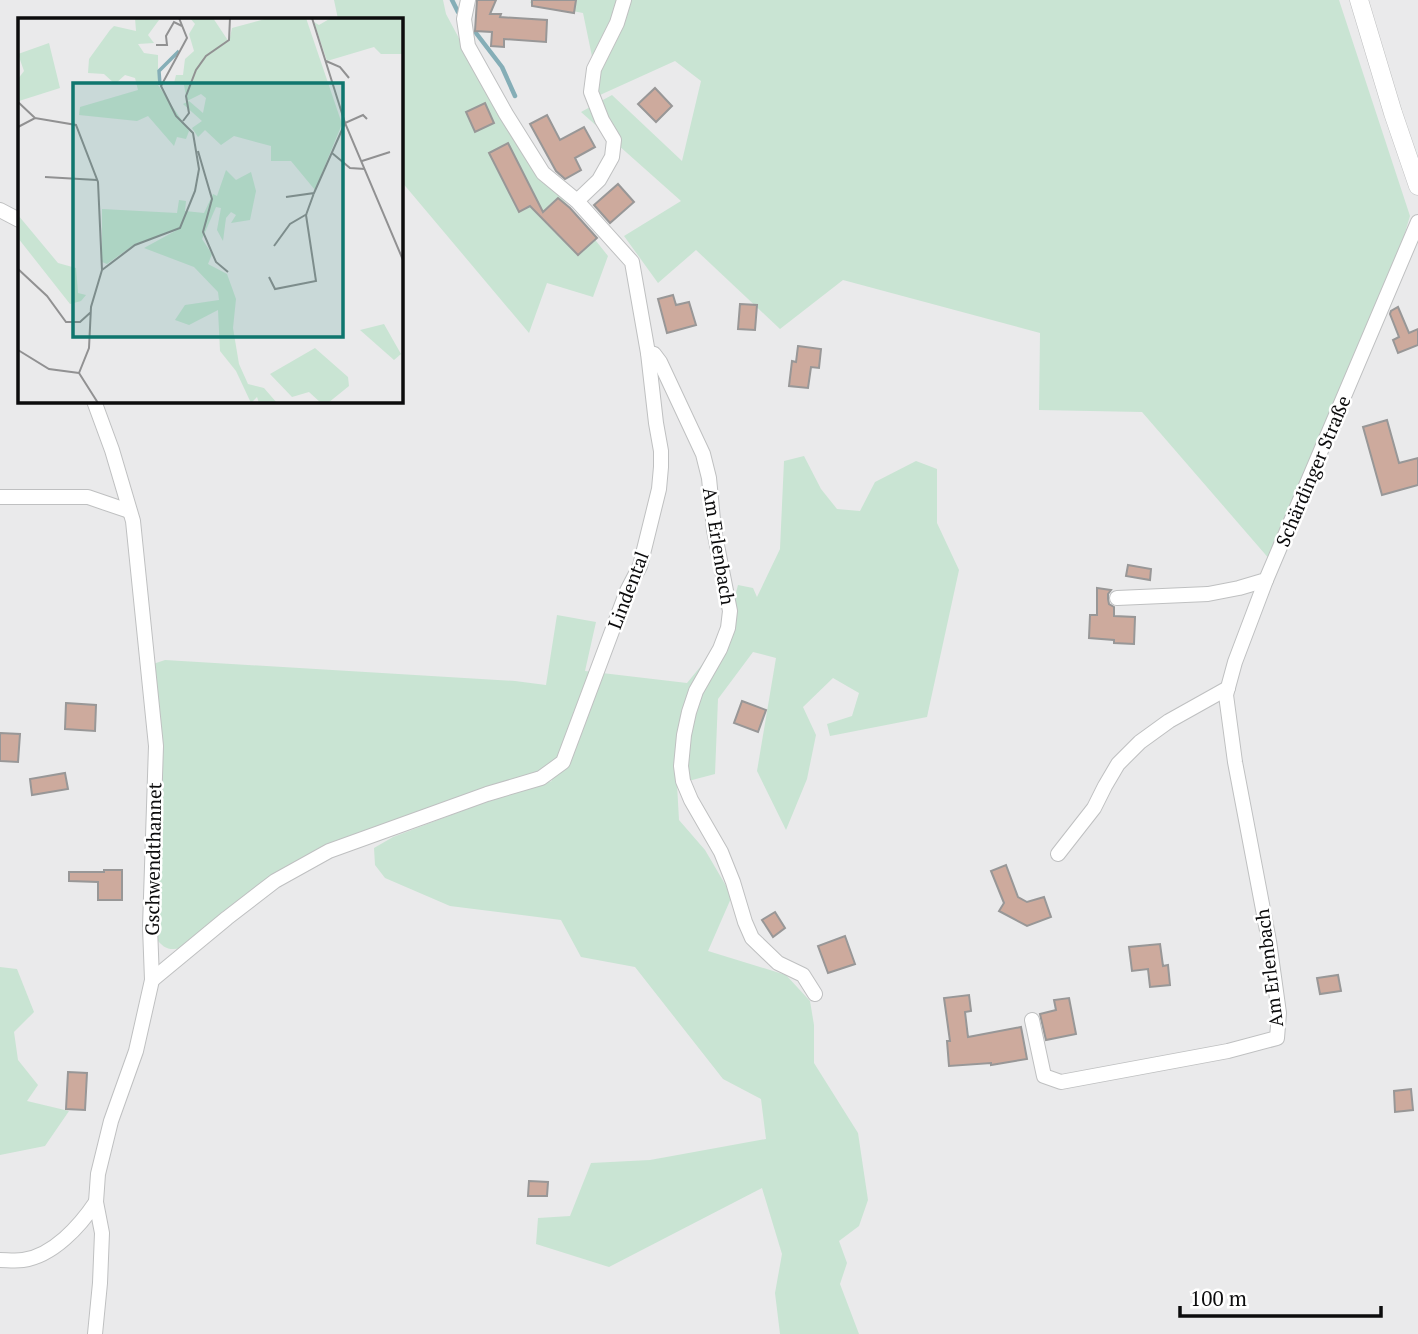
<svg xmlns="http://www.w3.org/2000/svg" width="1418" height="1334" font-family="'PT Serif',serif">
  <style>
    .green { fill: #c9e4d3 }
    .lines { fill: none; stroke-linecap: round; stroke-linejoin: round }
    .stream { stroke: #85aeb7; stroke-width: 4.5 }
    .building { fill: #cdaa9d; stroke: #989797; stroke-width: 2 }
    .minor-casing { stroke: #bfc0c1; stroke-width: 16 }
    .major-casing { stroke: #bfc0c1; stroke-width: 19 }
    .minor { stroke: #fff; stroke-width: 14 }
    .major { stroke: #fff; stroke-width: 18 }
    .labels { text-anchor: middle; stroke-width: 5; stroke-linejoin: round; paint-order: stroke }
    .street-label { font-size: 19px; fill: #0c0c0d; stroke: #fff }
    .inset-river { fill: none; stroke: #85aeb7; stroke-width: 3.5 }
    .inset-road { fill: none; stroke: #919192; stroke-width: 2 }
    .view { fill: #0f766e; fill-opacity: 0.15; stroke: #0f766e; stroke-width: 3.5 }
    .inset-edge { fill: none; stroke: #0c0c0d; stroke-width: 3.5 }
  </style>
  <rect width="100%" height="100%" fill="#eaeaeb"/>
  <!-- green -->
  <g class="green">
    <polygon points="334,0 443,0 446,14 508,130 608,256 593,297 547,283 529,333 401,181 401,19 338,19"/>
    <polygon points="531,0 1339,0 1410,216 1404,236 1271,561 1142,412 1039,410 1040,333 843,280 780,329 696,250 658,283 624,236 681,201 581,112 612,95 682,161 701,81 675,61 600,95 583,13 530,3"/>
    <path d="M804,456l17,33 16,20 23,2 15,-29 41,-21 21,8v54l22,47 -32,147 -97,19 -3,-12 25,-8 7,-23 -26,-15 -30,29 13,28 -9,44 -21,51 -29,-59 19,-113 -23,-6 -35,47 -3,75 -38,10 2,36 26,30 27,46 -24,55 78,24 24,26 4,24v38l44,70 10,67 -9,26 -20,15 8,22 -7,21 19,50h-79l-5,-41 7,-39 -20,-66 -153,79 -73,-23 2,-26 32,-2 21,-53 59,-3 116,-21 -5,-40 -38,-20 -88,-112 -54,-10 -20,-37 -111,-14 -65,-28 -10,-13 -1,-17 19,-11 103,-39 56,-17 -8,-13 -12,7 -166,55 -185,118c-12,3 -18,0 -25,-10l-3,-274 12,-4 350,21 31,4 11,-70 39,7 -11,49 102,12 37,-45 14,-53 15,3 4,9 23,-48 4,-88z"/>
    <polygon points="0,967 17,969 34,1012 14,1032 18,1060 38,1085 27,1101 69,1111 45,1146 0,1155"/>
  </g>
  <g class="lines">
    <!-- stream -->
    <g class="stream">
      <polyline points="452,0 458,12"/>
      <polyline points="476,33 502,67 515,96"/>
    </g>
  </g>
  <!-- building -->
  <g class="building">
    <polygon points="477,0 496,0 490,14 501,14 500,17 547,20 546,42 504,39 504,47 491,46 492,32 475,31"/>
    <polygon points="532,0 576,0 574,13 532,6"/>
    <polygon points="655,88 672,106 656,122 638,104"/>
    <polygon points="485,103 494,123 475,132 466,112"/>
    <polygon points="547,115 560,140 584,127 595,147 575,158 581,170 565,179 556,171 530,124"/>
    <polygon points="508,143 543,212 558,198 570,208 597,238 578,255 530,206 519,212 489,153"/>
    <polygon points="618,184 634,202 610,223 594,205"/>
    <polygon points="673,295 676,305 689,302 696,325 667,333 658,299"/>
    <polygon points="740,304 757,305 755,330 738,329"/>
    <polygon points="1398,307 1409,333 1418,329 1418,345 1398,353 1393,340 1399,337 1390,314 1391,311"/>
    <polygon points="798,346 821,349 819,368 811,367 808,388 789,386 792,361 796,362"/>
    <polygon points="1387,420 1399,463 1418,458 1418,485 1382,495 1363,427"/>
    <polygon points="1128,565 1151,569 1150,580 1126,576"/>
    <polygon points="1097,588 1111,590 1108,594 1108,599 1109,604 1114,607 1114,616 1135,617 1134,644 1114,643 1114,640 1089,638 1090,615 1097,615"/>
    <polygon points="742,701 766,710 758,732 734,723"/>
    <polygon points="66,703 96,705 95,731 65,729"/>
    <polygon points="0,733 20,734 18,762 0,761"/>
    <polygon points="65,773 68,789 32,795 30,779"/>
    <polygon points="1006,865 1018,897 1027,902 1044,897 1051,917 1027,926 999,911 1004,903 991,871"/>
    <polygon points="104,870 122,870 122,900 98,900 98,882 69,881 69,872 104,872"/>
    <polygon points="775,912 785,928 773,937 762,920"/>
    <polygon points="845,936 855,964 828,973 818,946"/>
    <polygon points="1160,944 1163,966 1168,965 1170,985 1150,987 1148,969 1132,971 1129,947"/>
    <polygon points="1338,975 1341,991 1320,994 1317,978"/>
    <polygon points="969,995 971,1011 965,1012 968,1037 1021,1027 1027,1059 991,1065 991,1063 949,1066 947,1041 950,1041 944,998"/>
    <polygon points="1069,998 1076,1034 1046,1040 1040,1014 1056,1010 1054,1000"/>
    <polygon points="68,1072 87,1073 85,1110 66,1109"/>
    <polygon points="1411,1089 1413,1110 1395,1112 1394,1091"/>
    <polygon points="529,1181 548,1182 547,1196 528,1196"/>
  </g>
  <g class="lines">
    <!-- minor casing -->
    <g class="minor-casing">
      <g id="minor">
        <polyline points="577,201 599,180 612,157 614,140 602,120 591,92 594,69 617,23 624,0"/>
        <polyline points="0,210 19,220"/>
        <polyline points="648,353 654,354 660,362 703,454 709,478 714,530 730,611 728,628 720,649 696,691 689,712 684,735 681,766 683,781 691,800 721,852 733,882 745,922 752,938 778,963 803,975 815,994"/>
        <polyline points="94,401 112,450 133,521 156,746 150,927 152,980 136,1051 111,1121 98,1174 96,1202 102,1233 100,1283 95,1334"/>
        <polyline points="0,497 88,497 129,511"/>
        <polyline points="1117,598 1208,594 1239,588 1266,580 1418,222"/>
        <polyline points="1058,854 1094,808 1105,786 1118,764 1140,742 1169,721 1228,688"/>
        <polyline points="152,980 227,918 275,881 329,851 487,794 541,778 563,762 627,591 640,566 659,489 661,467 661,451 656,423 648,353 632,262 577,201 543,173 506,114 468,46 464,19 468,0"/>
        <polyline points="1032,1020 1044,1076 1061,1082 1228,1051 1277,1038 1279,1013 1269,941 1235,762 1226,695 1235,662 1266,580"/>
        <path d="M0,1260c7,0 15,1 23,0 30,-4 57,-34 73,-58"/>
      </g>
    </g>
    <!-- major casing -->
    <g class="major-casing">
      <polyline id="major" points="1359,0 1393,113 1418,186"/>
    </g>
    <!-- minor -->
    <use href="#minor" class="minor"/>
    <!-- major -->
    <use href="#major" class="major"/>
  </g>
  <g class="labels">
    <!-- street labels -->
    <g class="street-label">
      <text transform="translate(1313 471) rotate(-67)" y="7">Schärdinger Straße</text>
      <text transform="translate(719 546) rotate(81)" y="7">Am Erlenbach</text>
      <text transform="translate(628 590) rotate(-69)" y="7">Lindental</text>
      <text transform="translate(153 859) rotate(-89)" y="7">Gschwendthannet</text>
      <text transform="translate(1269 968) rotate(-97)" y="7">Am Erlenbach</text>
    </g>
  </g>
  <!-- overview -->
  <g transform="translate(18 18)">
    <rect width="385" height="385" fill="#eaeaeb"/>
    <path d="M117,0l24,2 -11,15 6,8 -16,1 6,9 14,2v30l31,46 -3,8 -9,-2 -3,9 -26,-30 -11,5 -58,-6 1,-8 58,-17 -3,-12 -10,-3 -10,9 -11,-10 -16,-1 1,-14 21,-29 4,-4 22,5zM172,0h23l16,24 3,-14 37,-10h37l36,106 -27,66 -24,-29h-20v-15l-37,-10 -13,9 -16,-15 -7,7 -6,-9 10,-7 -19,-17 6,-3 14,12 3,-15 -5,-4 -14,7 -3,-16 -10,-2 2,-8h7l2,-16 9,-8 -5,-17 6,-10zM313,0h72v36h-22l-7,-7 -47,14 -13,-39 5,3zM31,25l11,45 -41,13 -1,-22 6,-8 -6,-17zM208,152l10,10 15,-8 5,19 -6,29 -19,3 5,-8 -5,-3 -5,6 -3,23 -6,-11 4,-22 -5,-1 -14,32 10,15 -4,10 19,10 9,25 -3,29 6,36 9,20 16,4 13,15h-18l-2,-6 -6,6 -15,-32 -16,-20 -2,-41 -29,15 -14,-5 10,-15 34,-5 -1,-8 -24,-25 -50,-19 33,-18 -42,14 -28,20 -5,-2v-53l75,4 2,-13 7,1 -1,10 19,2 9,-19 4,2zM0,197l40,48 18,5 2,25 8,2 -5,6 -11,3 -52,-66zM366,306l17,30 -7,6 -34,-30zM297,330l33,29 1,9 -21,17h-7l-12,-11 -17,5 -22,-23z" fill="#c9e4d3"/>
    <path class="inset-river" d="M142,67l-1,-14 20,-20"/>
    <path class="inset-road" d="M294,0l33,105 58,137M138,27h11l-1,-9 8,-14 8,4M308,43l14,6 9,11M0,84l17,16M165,103l6,-8 -3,-17 10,-26 10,-14 23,-16 1,-22M0,109l17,-9 41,7 22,57 4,88 -11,37 -2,41 -10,25M180,133l14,48 -9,33 13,30 12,10M314,135l18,15 15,1M344,143l28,-9M27,159l52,3M268,179l28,-4 31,-70 18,-8 4,4M256,228l16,-22 17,-10M0,251l29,27 19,26h14l11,-10M84,252l33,-25 45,-17 15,-37 4,-22 -6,-36 -17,-17 -15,-30 26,-48 -8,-20M251,259l6,12 41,-8 -10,-66 8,-22M0,332l31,19 30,4M61,355l19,30"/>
    <path class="view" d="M55,65h270v254h-270z"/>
    <rect width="385" height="385" class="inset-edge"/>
  </g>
  <!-- scale -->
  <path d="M1180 1306v10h201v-10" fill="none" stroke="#0c0c0d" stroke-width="3.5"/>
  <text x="1190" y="1306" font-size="21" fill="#0c0c0d" stroke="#ffffff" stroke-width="5" paint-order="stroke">100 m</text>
</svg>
